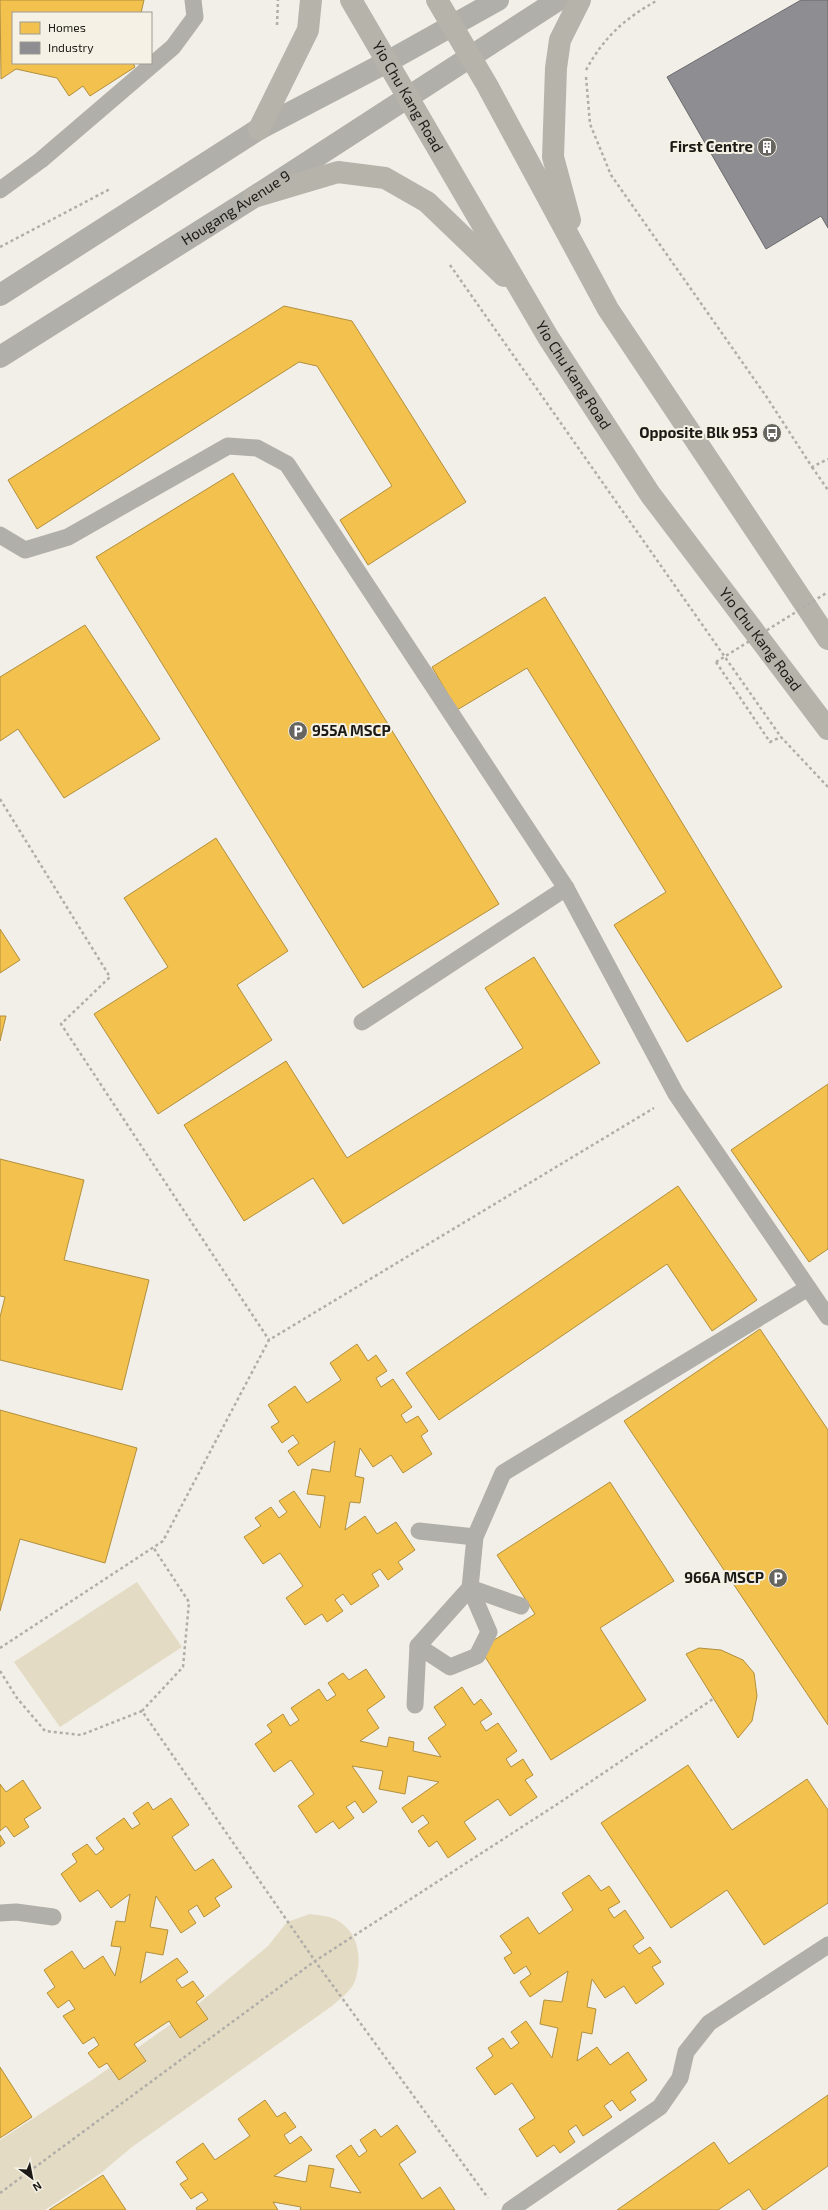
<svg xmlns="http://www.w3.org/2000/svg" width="828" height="2210" font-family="'Exo 2',sans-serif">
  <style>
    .green { fill: #e4dbc4 }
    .homes { fill: #f2c14e; stroke: #b28f3d }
    .industry { fill: #8d8d92; stroke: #6b6a6d }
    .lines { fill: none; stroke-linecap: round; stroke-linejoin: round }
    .path { stroke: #b1aea9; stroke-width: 2.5; stroke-dasharray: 3 3; stroke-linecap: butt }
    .service { stroke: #b1afa9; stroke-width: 17 }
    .tertiary { stroke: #b1afa9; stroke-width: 22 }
    .primary { stroke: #b6b3ab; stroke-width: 22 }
    .path-bridge { stroke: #b1aea9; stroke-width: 2.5; stroke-dasharray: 3 3; stroke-linecap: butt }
    .labels { text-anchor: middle; stroke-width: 4; stroke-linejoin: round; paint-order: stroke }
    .street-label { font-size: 15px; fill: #1c1a16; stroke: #f5f1e5 }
    .poi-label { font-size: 15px; font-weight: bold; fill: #1c1a16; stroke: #f5f1e5; text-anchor: end }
  </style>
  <rect width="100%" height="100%" fill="#f2efe8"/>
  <!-- green -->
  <g class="green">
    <polygon points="137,1582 182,1647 60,1727 14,1662"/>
    <path d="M310,1914c8,1 18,2 25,5 23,12 28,37 20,62 -4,10 -15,18 -23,25l-200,141 -31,26 -56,37h-45v-70l92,-60 99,-70 77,-64 19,-24z"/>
  </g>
  <!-- homes -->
  <g class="homes">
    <polygon points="0,0 144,0 141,13 13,13 13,63 133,63 135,67 90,96 83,86 69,96 57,78 16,69 1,79"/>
    <polygon points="284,306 352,321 466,502 368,565 340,520 392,486 317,366 299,362 37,529 8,480"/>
    <polygon points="233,473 499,904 363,988 96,557"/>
    <polygon points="545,597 782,987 687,1042 614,925 666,892 527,668 457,710 432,667"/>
    <polygon points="85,625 160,739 64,798 18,729 0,741 0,677"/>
    <polygon points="216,838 288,951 237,985 272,1040 158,1114 94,1014 168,967 124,898"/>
    <polygon points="0,929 20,960 0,973"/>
    <polygon points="534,957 600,1063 343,1224 313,1178 244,1221 184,1125 286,1061 347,1158 523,1048 485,988"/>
    <polygon points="0,1016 6,1016 0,1041"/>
    <polygon points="828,1084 828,1249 809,1262 731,1150"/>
    <polygon points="0,1159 84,1180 64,1260 149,1280 122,1390 0,1360 0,1317 5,1297 0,1296"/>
    <polygon points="678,1186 757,1300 712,1331 667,1264 439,1420 406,1373"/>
    <polygon points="760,1329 828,1430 828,1725 624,1421"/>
    <polygon points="357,1344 368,1361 376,1355 387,1371 376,1378 381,1387 393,1379 412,1407 401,1415 406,1423 418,1416 428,1431 421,1436 432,1454 403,1473 391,1455 373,1467 360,1448 355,1476 364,1478 360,1503 350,1502 345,1530 365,1516 377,1534 396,1522 415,1550 398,1562 403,1569 388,1580 380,1569 372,1574 379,1586 351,1605 343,1594 335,1600 343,1611 327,1622 322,1614 305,1625 286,1598 303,1586 280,1553 263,1564 244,1537 261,1526 255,1518 271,1507 279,1518 287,1512 279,1501 294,1491 320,1528 325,1496 307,1494 312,1469 330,1472 335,1441 298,1466 288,1451 299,1443 293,1435 282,1443 271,1427 279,1422 268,1405 295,1386 307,1403 341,1380 330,1363"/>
    <polygon points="0,1410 137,1448 105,1563 20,1539 0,1611"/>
    <polygon points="610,1482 674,1581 600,1628 646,1700 551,1760 480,1649 535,1614 497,1555"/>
    <polygon points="699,1648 721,1650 743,1660 754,1673 757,1696 752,1721 738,1738 686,1654"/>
    <polygon points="366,1669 385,1697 367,1710 379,1728 360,1741 387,1747 389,1737 414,1742 413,1751 441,1757 428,1738 446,1725 434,1707 462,1687 474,1705 481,1699 492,1714 480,1722 486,1731 498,1723 517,1751 506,1759 511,1767 523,1759 533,1775 525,1780 537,1797 510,1816 498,1799 464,1822 476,1839 448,1858 437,1841 429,1847 418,1831 429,1823 423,1815 412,1823 402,1808 439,1782 408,1776 405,1794 379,1789 383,1771 352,1766 377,1802 363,1813 355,1801 346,1807 354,1818 339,1829 333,1821 316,1833 298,1806 314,1794 291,1760 274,1772 255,1744 272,1732 267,1725 283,1714 290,1726 299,1720 291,1708 319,1689 327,1701 336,1695 328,1683 343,1673 349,1680"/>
    <polygon points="688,1765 732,1830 807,1779 828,1810 828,1903 764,1945 727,1890 671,1928 601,1823"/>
    <polygon points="23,1780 41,1808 24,1819 29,1827 14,1837 6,1826 0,1831 0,1784 6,1792"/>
    <polygon points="171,1798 189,1825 172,1837 195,1871 213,1859 232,1887 215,1898 220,1906 204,1917 197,1905 188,1911 196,1923 181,1933 156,1896 150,1927 168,1930 163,1955 146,1952 140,1983 177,1958 188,1972 176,1980 182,1988 193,1981 204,1996 196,2002 208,2019 180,2038 169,2021 134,2044 146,2061 119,2080 107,2063 99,2068 88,2053 99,2045 94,2037 83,2044 63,2016 75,2009 69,2000 58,2008 47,1993 55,1987 44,1970 72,1951 84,1969 103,1956 115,1976 121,1947 111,1946 116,1921 125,1922 130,1894 111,1908 98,1890 80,1902 61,1874 77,1862 72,1854 87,1844 96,1855 104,1849 96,1838 124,1818 132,1829 140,1824 133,1813 148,1802 153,1810"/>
    <polygon points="0,1835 5,1843 0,1847"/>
    <polygon points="589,1875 601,1891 609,1886 620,1902 608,1909 614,1918 625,1910 644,1938 633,1946 639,1954 650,1947 661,1962 652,1967 664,1984 636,2004 624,1986 605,1998 592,1979 587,2007 596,2009 592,2034 582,2032 577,2061 597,2047 610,2065 628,2052 647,2080 630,2092 636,2100 620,2111 612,2100 604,2106 612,2117 583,2136 576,2125 568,2131 575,2142 560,2153 554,2145 537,2157 519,2129 535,2118 512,2083 495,2095 476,2068 493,2056 488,2048 503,2038 511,2049 519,2043 511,2032 526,2021 552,2058 558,2028 540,2024 544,2000 562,2002 568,1971 530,1997 520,1982 531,1974 526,1966 514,1974 504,1958 512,1953 500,1936 528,1917 539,1934 573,1910 562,1893"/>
    <polygon points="0,2067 32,2117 0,2138"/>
    <polygon points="828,2095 828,2166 765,2210 763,2210 749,2189 718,2210 617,2210 714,2142 729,2164"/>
    <polygon points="265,2100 277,2117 285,2112 296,2127 284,2135 290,2144 301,2136 312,2150 274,2176 306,2182 309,2165 334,2169 330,2187 361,2193 336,2156 351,2145 359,2157 367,2151 360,2140 375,2129 381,2137 397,2125 416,2152 399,2164 422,2199 440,2187 455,2210 300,2210 301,2207 273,2202 278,2210 197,2210 196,2208 208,2200 202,2192 191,2199 180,2184 188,2179 176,2162 203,2143 215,2160 250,2136 238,2119"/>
    <polygon points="103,2175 126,2210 49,2210"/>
  </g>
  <!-- industry -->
  <polygon class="industry" points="801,0 828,0 828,228 821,216 766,249 667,77"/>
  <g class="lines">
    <!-- path -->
    <g class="path">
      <polyline points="277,25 278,0"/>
      <path d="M586,70c18,-33 39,-52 72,-70"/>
      <polyline points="586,77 590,124 611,175 766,396 812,467 828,459"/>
      <polyline points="0,247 110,189"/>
      <polyline points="450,265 781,737 828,787"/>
      <polyline points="812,467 828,490"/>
      <polyline points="716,662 770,742 781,737"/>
      <polyline points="0,799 110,977 61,1024 269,1340"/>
      <polyline points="0,1648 163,1541 269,1340 654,1108"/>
      <polyline points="0,1671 17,1698 45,1731 81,1735 142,1711 315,1961 488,2198"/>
      <polyline points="142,1711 183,1667 189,1602 153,1547"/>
      <polyline points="0,2193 315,1961 562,1801 713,1699"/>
    </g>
    <!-- service -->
    <g class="service">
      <polyline points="0,190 41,160 173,47 195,17 193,0"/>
      <polyline points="0,535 25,550 68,537 228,446 257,448 287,464 566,888 676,1094 828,1317"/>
      <polyline points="362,1022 566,888"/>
      <polyline points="419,1531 475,1537"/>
      <polyline points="470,1588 521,1606"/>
      <polyline points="418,1646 450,1667 477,1656 489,1632 470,1588 475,1537 503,1473 808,1288"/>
      <polyline points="415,1705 418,1646 470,1588"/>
      <polyline points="0,1913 16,1912 53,1917"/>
      <polyline points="510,2210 660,2107 680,2078 686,2052 709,2023 828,1945"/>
    </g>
    <!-- tertiary -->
    <g class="tertiary">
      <polyline points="0,295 259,129 387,62 498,0"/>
      <path id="s1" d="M0,357l254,-160 304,-197"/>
    </g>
    <!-- primary -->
    <g class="primary">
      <path id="s2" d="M351,0l197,337 102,157 178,235"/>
      <polyline points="437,0 487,85 608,309 828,639"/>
      <polyline points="259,129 308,30 311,0"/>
      <polyline points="254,197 338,172 385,178 427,202 504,276"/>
      <polyline points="570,220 553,157 556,68 560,40 580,0"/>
    </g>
    <!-- path-bridge -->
    <polyline class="path-bridge" points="716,662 828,592"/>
  </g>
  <!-- icons -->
  <defs>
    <g id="building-disc" transform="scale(1)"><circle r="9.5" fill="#676560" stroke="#f5f1e5"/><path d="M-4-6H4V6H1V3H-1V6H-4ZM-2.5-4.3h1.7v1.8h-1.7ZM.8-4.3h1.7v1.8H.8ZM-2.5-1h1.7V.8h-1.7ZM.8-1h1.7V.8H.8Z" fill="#fff"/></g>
    <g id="bus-disc" transform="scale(1)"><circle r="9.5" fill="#676560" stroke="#f5f1e5"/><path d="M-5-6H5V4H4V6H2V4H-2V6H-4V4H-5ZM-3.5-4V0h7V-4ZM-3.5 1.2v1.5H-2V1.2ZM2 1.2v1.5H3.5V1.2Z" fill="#fff"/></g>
    <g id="parking-disc" transform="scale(1)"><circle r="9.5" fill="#676560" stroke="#f5f1e5"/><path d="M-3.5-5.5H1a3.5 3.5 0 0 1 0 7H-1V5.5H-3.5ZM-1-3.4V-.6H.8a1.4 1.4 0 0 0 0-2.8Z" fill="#fff"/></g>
  </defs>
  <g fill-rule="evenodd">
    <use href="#building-disc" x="767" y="147"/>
    <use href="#bus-disc" x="772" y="433"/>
    <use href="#parking-disc" x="298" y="731"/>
    <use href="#parking-disc" x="778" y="1578"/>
  </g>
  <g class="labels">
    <!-- street labels -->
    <g class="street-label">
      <text dy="5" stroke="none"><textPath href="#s2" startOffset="112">Yio Chu Kang Road</textPath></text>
      <text dy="5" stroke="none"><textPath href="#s1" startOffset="279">Hougang Avenue 9</textPath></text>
      <text dy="5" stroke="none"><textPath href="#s2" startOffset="436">Yio Chu Kang Road</textPath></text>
      <text dy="5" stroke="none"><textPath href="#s2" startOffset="760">Yio Chu Kang Road</textPath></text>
    </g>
    <!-- poi labels -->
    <g class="poi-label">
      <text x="753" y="152">First Centre</text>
      <text x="758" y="438">Opposite Blk 953</text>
      <text x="312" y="736" text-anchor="start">955A MSCP</text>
      <text x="764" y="1583">966A MSCP</text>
    </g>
  </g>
  <!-- legend -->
  <rect x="12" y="12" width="140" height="52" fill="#f5f1e5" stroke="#9e9b92"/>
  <rect x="20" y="22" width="20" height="12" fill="#f2c14e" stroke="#9e9b92"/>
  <text x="48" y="32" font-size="12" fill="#1c1a16">Homes</text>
  <rect x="20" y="42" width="20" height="12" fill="#8d8d92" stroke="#9e9b92"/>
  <text x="48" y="52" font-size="12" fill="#1c1a16">Industry</text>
  <!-- north arrow -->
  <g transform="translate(32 2178) rotate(148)" stroke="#f5f1e5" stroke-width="3" paint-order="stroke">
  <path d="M0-3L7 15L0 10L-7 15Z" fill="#1c1a16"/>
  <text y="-6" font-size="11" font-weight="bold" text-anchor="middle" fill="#1c1a16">N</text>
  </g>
</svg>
